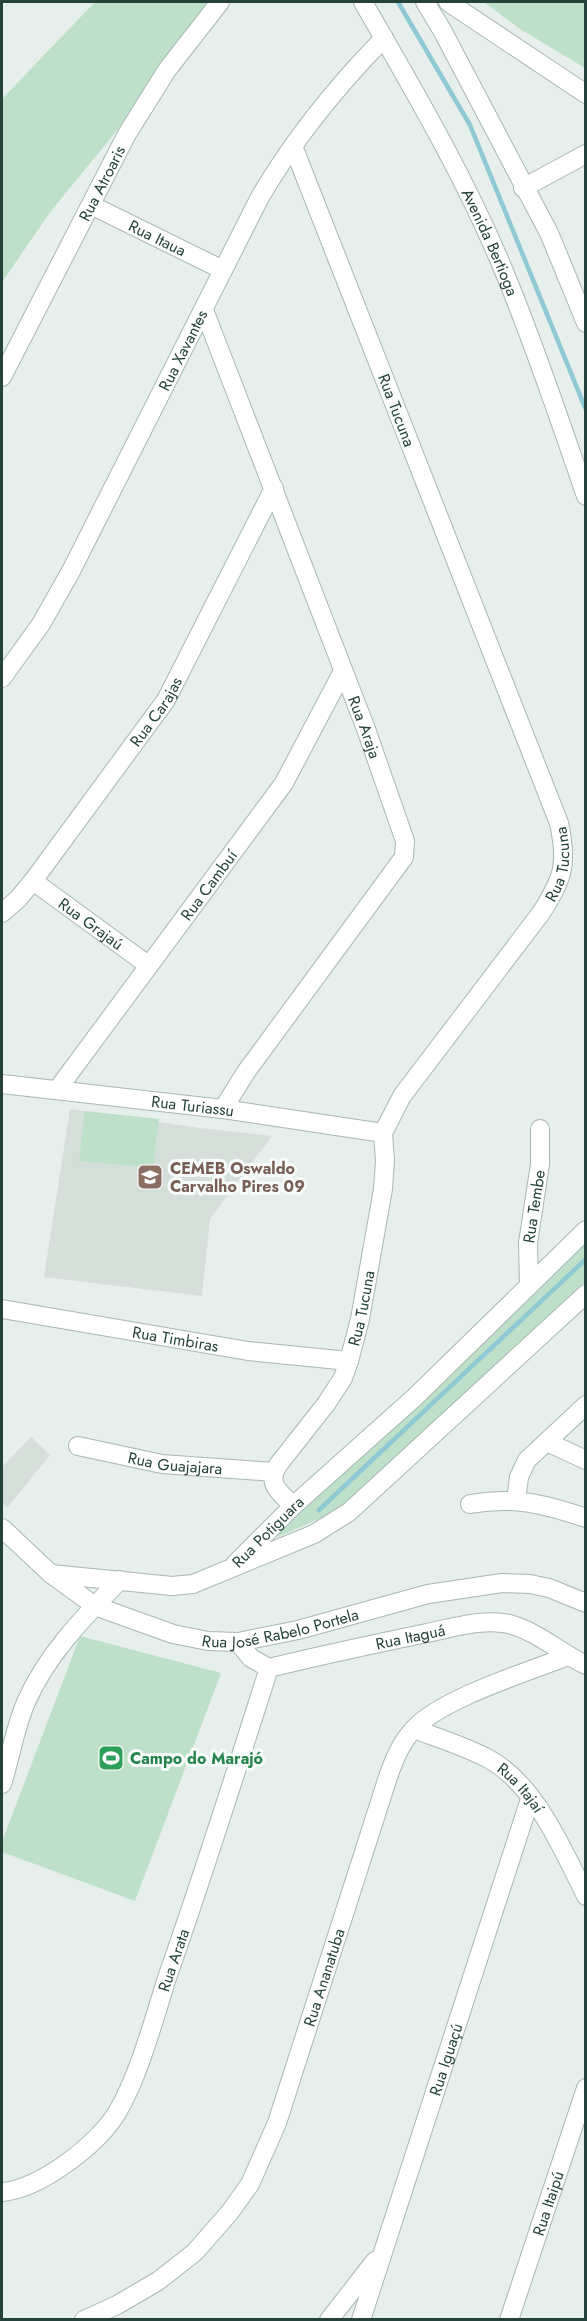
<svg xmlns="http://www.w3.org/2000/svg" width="587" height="2321" font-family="Jost,sans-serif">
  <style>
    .built { fill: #d4dfda }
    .green { fill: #bfe0c8 }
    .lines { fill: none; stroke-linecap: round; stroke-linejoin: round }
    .stream { stroke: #8ec9d4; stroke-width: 4.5 }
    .minor-casing { stroke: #a8b8b2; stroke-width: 20 }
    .minor { stroke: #fff; stroke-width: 18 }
    .labels { text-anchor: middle; stroke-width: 6; stroke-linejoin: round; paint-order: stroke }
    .street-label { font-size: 16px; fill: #24423a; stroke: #f7fbf9 }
    .education-label { font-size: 16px; font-weight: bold; fill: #785e54; stroke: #f7fbf9; text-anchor: start }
    .leisure-label { font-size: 16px; font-weight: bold; fill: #27864d; stroke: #f7fbf9; text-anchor: start }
  </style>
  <rect width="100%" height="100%" fill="#e6efeb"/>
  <!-- built -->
  <g class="built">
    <polygon points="70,1109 200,1128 272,1136 210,1219 202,1296 44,1277"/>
    <polygon points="31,1437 50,1455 7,1508 2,1502 2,1467"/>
  </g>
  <!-- green -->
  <g class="green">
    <polygon points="95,2 222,2 51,211 2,282 2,99"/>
    <polygon points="484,2 585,2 585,68 520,29"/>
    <polygon points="85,1111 159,1119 153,1168 79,1161"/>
    <polygon points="585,1240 585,1282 341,1509 278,1537 282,1527"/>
    <polygon points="80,1636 221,1673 135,1901 2,1852 2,1842"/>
  </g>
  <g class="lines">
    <!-- stream -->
    <g class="stream">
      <polyline points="398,2 470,125 586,410"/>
      <polyline points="319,1510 586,1259"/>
    </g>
    <!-- minor casing -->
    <g class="minor-casing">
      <g id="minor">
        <path id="s1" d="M363,2c52,90 106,182 145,279 29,71 53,143 78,215"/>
        <polyline points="425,2 442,30 549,233 586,323"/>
        <polyline points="448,2 586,94"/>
        <polyline points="523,188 586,154"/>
        <path id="s2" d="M91,205l132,65"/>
        <path id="s3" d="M204,310l162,419 39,112 -1,16 -158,215 -23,37"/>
        <path id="s4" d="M2,377l125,-243 40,-64 53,-68"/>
        <path id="s5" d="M2,678l39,-54 30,-53 189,-374c34,-58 77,-111 124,-159"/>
        <path id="s6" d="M33,881l115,84"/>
        <path id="s7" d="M2,913l16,-14 15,-18 133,-181 108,-212"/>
        <path id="s8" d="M2,1084l221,25 160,24"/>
        <path id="s9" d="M57,1090l227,-307 59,-112"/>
        <path id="s10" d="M529,1284l-1,-41 12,-79v-35"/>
        <path id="s11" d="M2,1309l246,42 101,10"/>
        <polyline points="547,1442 586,1460"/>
        <path id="s12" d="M78,1446l84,18 112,8"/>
        <polyline points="516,1500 519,1477 527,1460 586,1405"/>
        <path d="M470,1504c44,-8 74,0 116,14"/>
        <path id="s13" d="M293,1506c-13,-14 -27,-21 -15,-41l48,-61 17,-26 6,-17 11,-42 23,-130 2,-28 -2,-28 19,-37 139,-183c22,-35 27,-48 18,-90l-266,-677"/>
        <path id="s14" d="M2,1528l49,46 44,32 78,28 35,7 30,1 60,-12 130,-36 74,-11 28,1 19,4 37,15"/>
        <path id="s15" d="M235,1564l58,-58 122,-109 171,-167"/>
        <polyline points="51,1574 172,1586 193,1584 314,1534 349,1512 586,1294"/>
        <path id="s16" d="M238,1642l13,16 18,10c53,-13 105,-24 158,-35 25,-5 56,-15 82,-9 29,8 50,28 77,41"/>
        <path id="s17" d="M414,1729c24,9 50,17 73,29 48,25 76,92 99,138"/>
        <path d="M2,1784c9,-28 13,-58 25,-84 21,-47 58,-84 93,-120"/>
        <path id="s18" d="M2,2192c38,-3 97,-48 116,-81 22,-38 36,-93 50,-136 36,-102 68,-204 101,-307"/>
        <path id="s19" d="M84,2320l33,-15 41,-24 37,-29 35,-40 20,-28 27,-61 111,-346c6,-17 13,-35 26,-48 28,-31 114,-57 154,-73"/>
        <polyline points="329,2320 375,2261"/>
        <path id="s20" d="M361,2320l169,-521"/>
        <path id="s21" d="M509,2320l77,-232"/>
      </g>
    </g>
    <!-- minor -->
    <use href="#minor" class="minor"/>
  </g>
  <!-- icons -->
  <defs>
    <g id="school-square" transform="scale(1.35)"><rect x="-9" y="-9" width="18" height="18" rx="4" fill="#8d6e63" stroke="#f7fbf9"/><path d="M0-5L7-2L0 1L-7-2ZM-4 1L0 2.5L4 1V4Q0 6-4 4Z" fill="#fff"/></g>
    <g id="stadium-square" transform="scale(1.35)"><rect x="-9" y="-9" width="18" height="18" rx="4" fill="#2e9e5b" stroke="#f7fbf9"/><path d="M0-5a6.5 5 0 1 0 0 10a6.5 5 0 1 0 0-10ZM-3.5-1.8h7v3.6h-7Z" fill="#fff"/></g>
  </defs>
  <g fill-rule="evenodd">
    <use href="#school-square" x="150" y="1177"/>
    <use href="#stadium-square" x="111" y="1758"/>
  </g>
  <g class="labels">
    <!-- street labels -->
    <g class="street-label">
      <text dy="6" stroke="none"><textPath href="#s4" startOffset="218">Rua Atroaris</textPath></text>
      <text dy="6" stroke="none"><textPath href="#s2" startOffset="74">Rua Itaua</textPath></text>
      <text dy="6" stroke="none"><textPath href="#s1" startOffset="272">Avenida Bertioga</textPath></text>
      <text dy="6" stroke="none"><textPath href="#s5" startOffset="375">Rua Xavantes</textPath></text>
      <text transform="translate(397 410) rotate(69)" y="6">Rua Tucuna</text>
      <text dy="6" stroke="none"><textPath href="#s7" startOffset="254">Rua Carajas</textPath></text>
      <text dy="6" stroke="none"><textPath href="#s3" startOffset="447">Rua Araja</textPath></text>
      <text dy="6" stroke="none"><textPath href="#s13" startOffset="732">Rua Tucuna</textPath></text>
      <text dy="6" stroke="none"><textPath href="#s9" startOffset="255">Rua Cambuí</textPath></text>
      <text dy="6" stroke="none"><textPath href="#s6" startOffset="72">Rua Grajaú</textPath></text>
      <text dy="6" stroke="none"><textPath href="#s8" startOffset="192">Rua Turiassu</textPath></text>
      <text dy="6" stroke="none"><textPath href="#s10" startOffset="78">Rua Tembe</textPath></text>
      <text dy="6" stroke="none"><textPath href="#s13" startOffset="230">Rua Tucuna</textPath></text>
      <text dy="6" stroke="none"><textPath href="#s11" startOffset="176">Rua Timbiras</textPath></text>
      <text dy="6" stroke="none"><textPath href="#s12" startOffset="99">Rua Guajajara</textPath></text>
      <text dy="6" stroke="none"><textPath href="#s15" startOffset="46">Rua Potiguara</textPath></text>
      <text dy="6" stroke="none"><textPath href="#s14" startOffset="314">Rua José Rabelo Portela</textPath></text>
      <text dy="6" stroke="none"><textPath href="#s16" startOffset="186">Rua Itaguá</textPath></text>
      <text dy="6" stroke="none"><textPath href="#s17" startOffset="124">Rua Itajaí</textPath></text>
      <text dy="6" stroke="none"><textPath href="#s18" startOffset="306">Rua Arata</textPath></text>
      <text dy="6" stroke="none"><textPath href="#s19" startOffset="438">Rua Ananatuba</textPath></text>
      <text dy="6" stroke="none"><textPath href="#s20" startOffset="274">Rua Iguaçú</textPath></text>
      <text dy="6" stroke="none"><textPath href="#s21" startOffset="123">Rua Itaipú</textPath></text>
    </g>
    <!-- education labels -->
    <g class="education-label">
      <text x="170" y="1174">CEMEB Oswaldo<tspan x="170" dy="18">Carvalho Pires 09</tspan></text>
    </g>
    <!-- leisure labels -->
    <g class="leisure-label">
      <text x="130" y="1764">Campo do Marajó</text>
    </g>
  </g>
  <!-- border -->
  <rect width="587" height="2321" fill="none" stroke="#24423a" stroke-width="6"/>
</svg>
